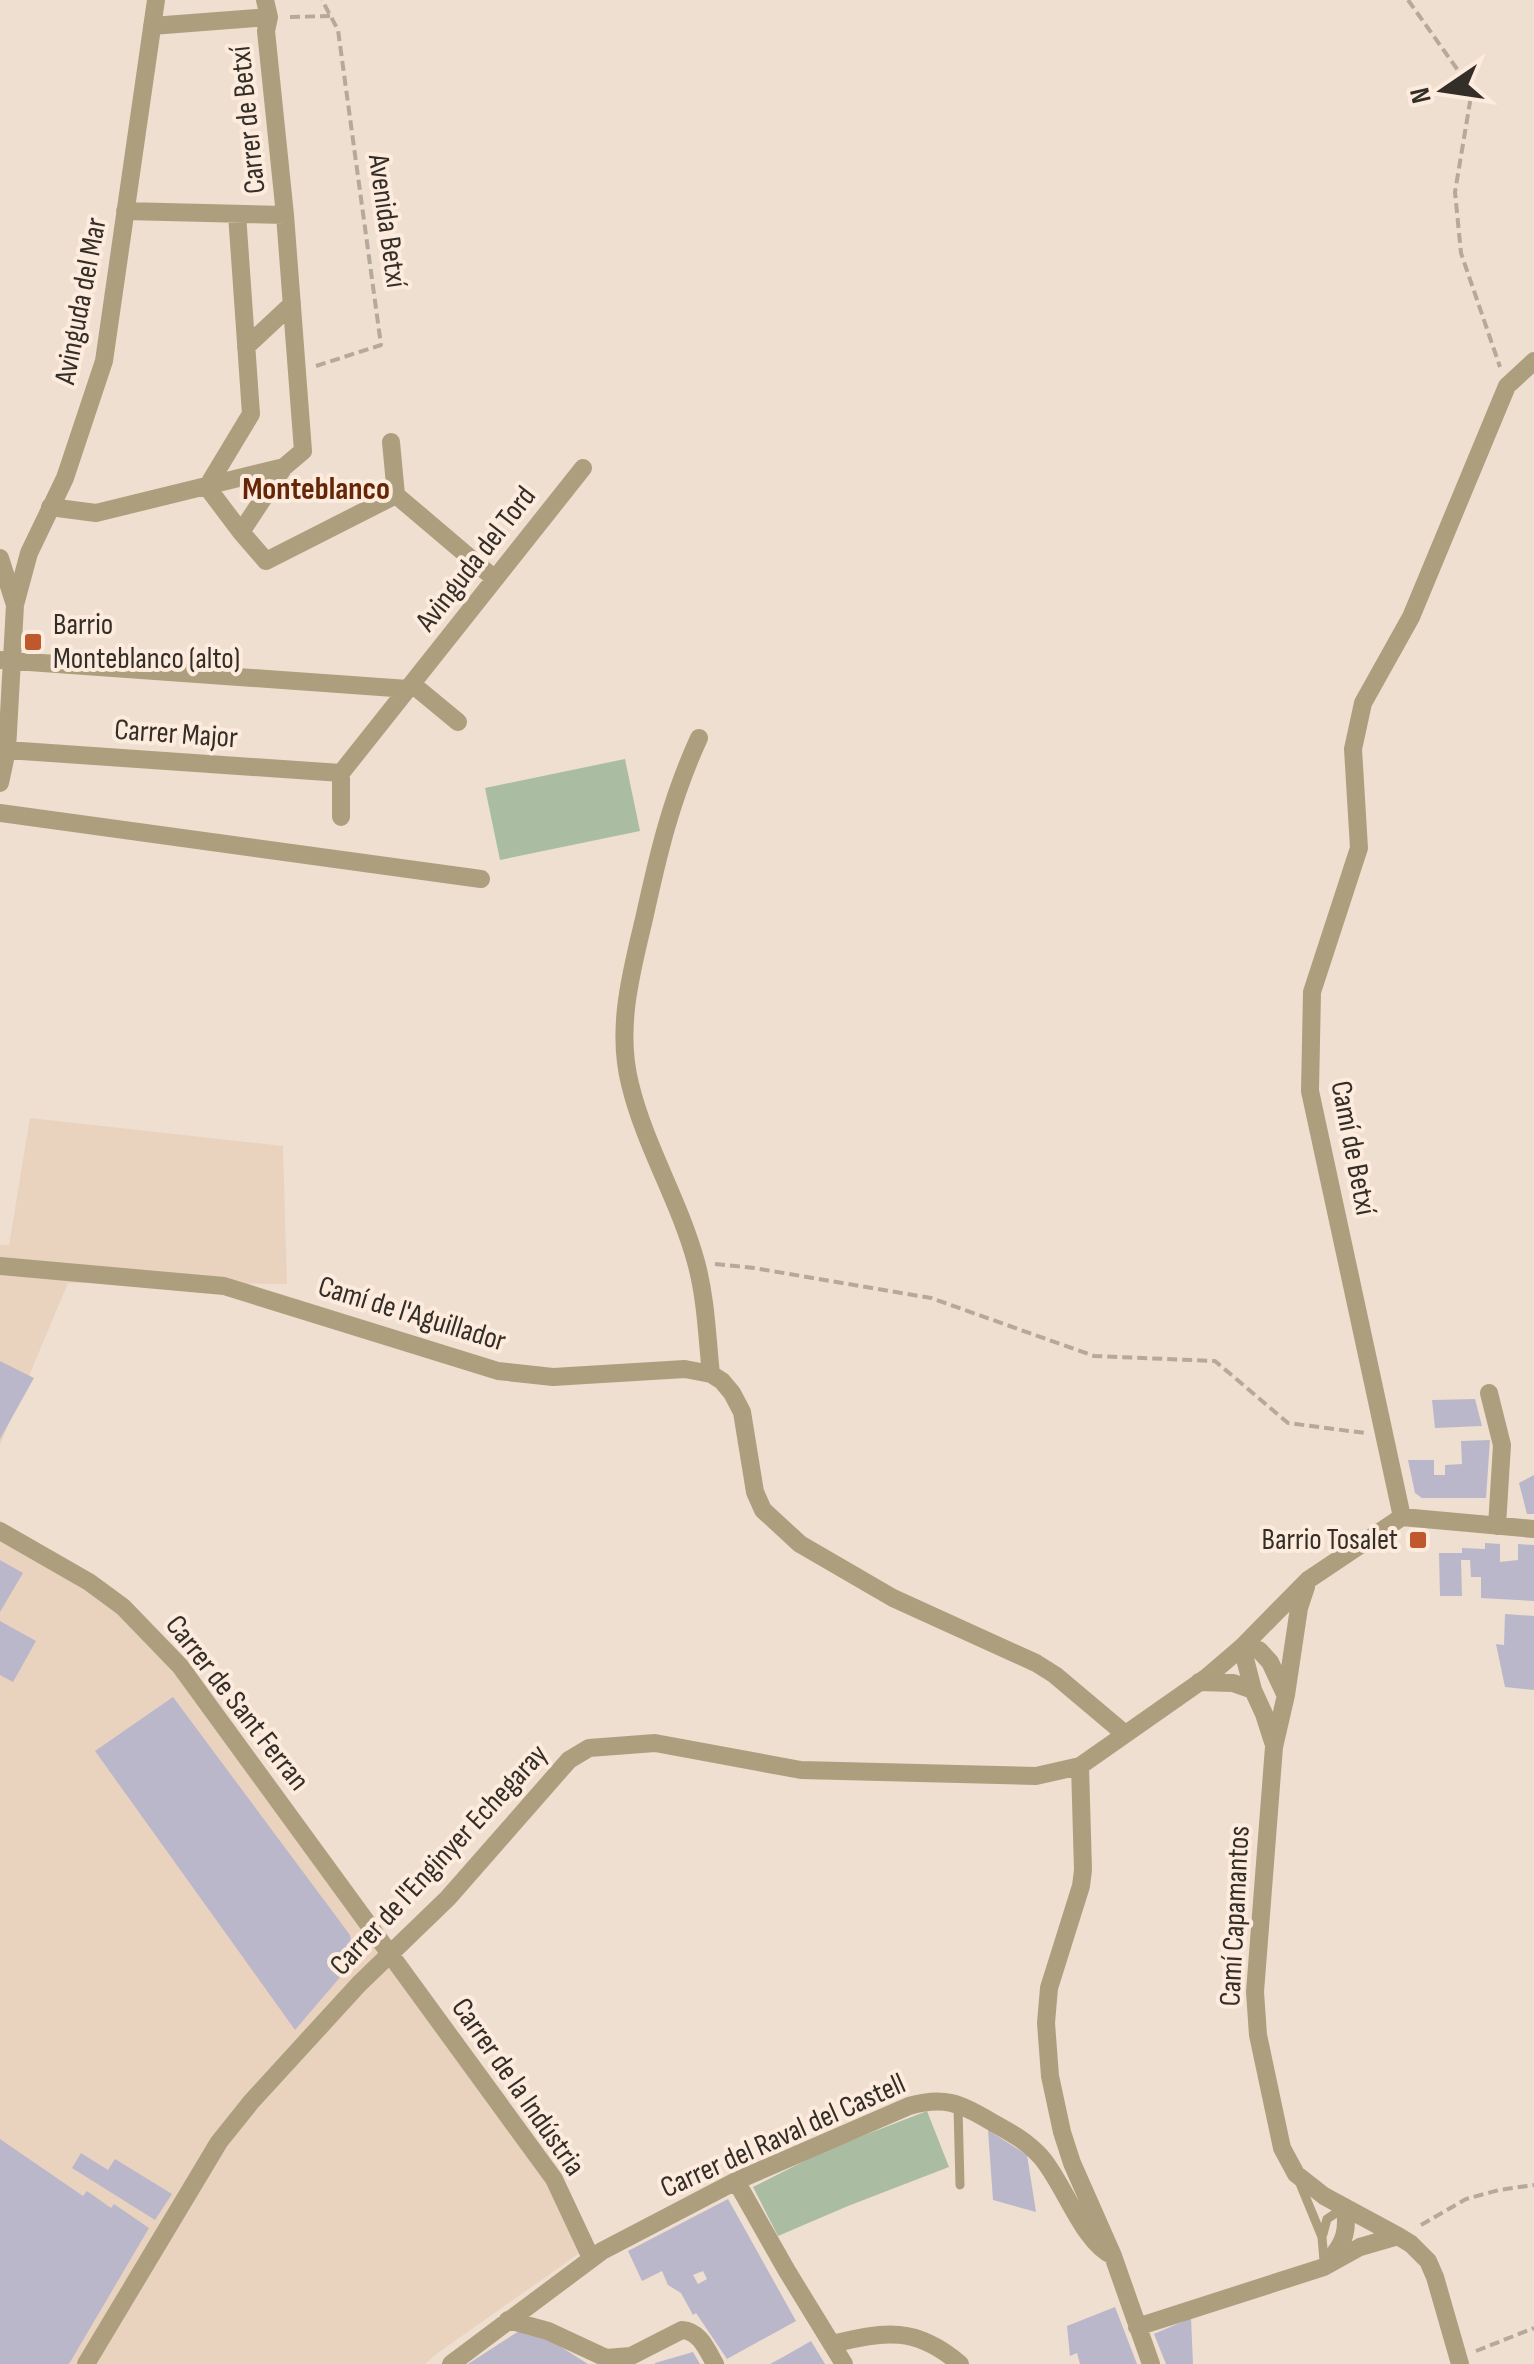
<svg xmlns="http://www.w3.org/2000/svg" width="1534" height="2364" viewBox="0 0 1534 2364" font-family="'Sofia Sans Condensed',sans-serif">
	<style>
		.built { fill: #e9d3bf }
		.green { fill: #aabda3 }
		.building { fill: #bbb7ca; fill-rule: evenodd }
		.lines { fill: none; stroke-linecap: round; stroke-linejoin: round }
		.path { stroke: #b5a89c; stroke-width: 4; stroke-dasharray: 10 5; stroke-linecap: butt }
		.service { stroke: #ad9f7e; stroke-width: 9 }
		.minor { stroke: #ad9f7e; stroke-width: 18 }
		.poi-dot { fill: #bf582d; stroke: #fdecdd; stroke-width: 4 }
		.labels { text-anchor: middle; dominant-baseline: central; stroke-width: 8; stroke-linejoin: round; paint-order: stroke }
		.street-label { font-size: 30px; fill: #342e28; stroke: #fdecdd }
		.poi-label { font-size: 30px; fill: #342e28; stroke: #fdecdd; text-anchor: start }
		.neighbourhood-label { font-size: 32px; font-weight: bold; fill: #652507; stroke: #fdecdd }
	</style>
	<rect width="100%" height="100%" fill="#efdfd0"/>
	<!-- built -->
	<path class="built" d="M30 1118 283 1146 287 1284 68 1283 0 1445V1245H9Z
		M0 1520 135 1617 527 2138 581 2252 435 2355 425 2364H0Z"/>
	<!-- green -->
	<path class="green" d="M625 759 640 831 500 860 485 788Z
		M927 2111 949 2167 848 2206 778 2236 753 2187 826 2150Z"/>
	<!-- building -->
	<path class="building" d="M0 1361 34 1378 0 1439Z
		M1475 1399 1482 1426 1435 1428 1432 1400Z
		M1490 1440 1486 1498H1422L1415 1493 1408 1460H1434V1475H1445V1465L1462 1464 1461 1441Z
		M1534 1475V1514H1527L1519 1483Z
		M1485 1543 1500 1544V1562L1518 1560V1544L1534 1545V1601L1481 1598V1577H1471L1470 1560H1461L1462 1596H1440L1439 1553H1462V1548L1485 1549Z
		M0 1560 23 1573 0 1612Z
		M1505 1614 1534 1616V1690L1505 1687 1496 1644 1504 1645Z
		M0 1621 36 1641 13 1682 0 1675Z
		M173 1697 350 1935 354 1961 295 2030 95 1751Z
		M988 2130 1027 2155 1036 2212 993 2200Z
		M0 2139 83 2196 87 2191 111 2208 114 2204 149 2228 69 2364H0Z
		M81 2153 108 2170 115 2159 172 2194 155 2220 72 2168Z
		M728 2199 796 2321 727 2359 696 2313 693 2315 681 2293 668 2285 662 2271 642 2281 628 2251ZM703 2271 707 2279 698 2284 693 2275Z
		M1115 2307 1137 2364H1080L1077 2353 1070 2356 1067 2326Z
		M1191 2318 1193 2364H1166L1154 2334Z
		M519 2331 550 2340 588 2364H468Z
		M811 2341 825 2364H770L783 2357Z
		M693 2352 700 2364H655V2363Z"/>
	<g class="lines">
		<!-- path -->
		<path class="path" d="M1408 0 1472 90 1455 192 1461 253 1500 367
			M290 17 330 16
			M316 366 381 345 338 30 322 0
			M715 1264 754 1268 931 1298 1094 1356 1215 1361 1288 1423 1365 1433
			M1421 2225 1466 2199 1499 2190 1534 2185
			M1476 2351 1534 2328"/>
		<!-- service -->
		<path class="service" d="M958 2107 960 2185
			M1299 2181 1322 2237 1324 2261
			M1323 2234 1327 2219 1342 2209"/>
		<!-- minor -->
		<path class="minor" d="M265 0 269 17 266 31 285 215 303 451 284 467
			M152 26 269 17
			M125 211 285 215
			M246 347 292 304
			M391 442 396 495
			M207 487 251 414 237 214
			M50 507 96 513 284 467 241 532 207 487
			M241 532 266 561 396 495 495 579
			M0 558 15 605
			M0 660 408 689
			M412 684 458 722
			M699 738C671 799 658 855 644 919 631 973 616 1029 630 1084 645 1146 679 1200 696 1262 706 1298 707 1337 711 1374
			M7 750 341 773
			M0 783 7 750 15 605 29 553 65 478 104 361 156 0
			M0 813 481 879
			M341 817V773L583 468
			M0 1266 224 1286 498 1371 553 1377 685 1369 711 1374 722 1381 732 1393 742 1412 755 1492 763 1510 800 1544 893 1598 1036 1663 1055 1675 1125 1734
			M1489 1393 1502 1445 1497 1526
			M1402 1517 1310 1091 1312 992 1359 848 1353 749 1363 703 1411 617 1507 386 1534 361
			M1402 1517 1534 1529
			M0 1531 89 1582 123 1607 180 1666 554 2179 591 2258
			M1306 1587 1299 1608 1286 1695 1274 1747 1255 1992 1258 2035 1282 2148 1296 2174 1324 2196 1398 2236 1411 2244 1428 2261 1435 2277 1460 2364
			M1242 1647 1259 1650 1270 1662 1285 1694
			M1242 1647 1253 1690
			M1199 1682 1233 1683 1253 1690 1264 1714 1273 1742
			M1080 1766 1083 1870 1081 1886 1049 1988 1046 2023 1050 2076 1062 2132 1072 2163 1113 2256 1151 2364
			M736 2181 787 2271 844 2364
			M1330 2259C1345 2242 1348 2230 1345 2208
			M508 2320 548 2331 606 2358 631 2356 682 2330C700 2331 707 2350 715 2364
			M1137 2327 1324 2267 1360 2247 1398 2236
			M832 2344C885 2331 916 2326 960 2364
			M86 2364 219 2142 251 2102 359 1984 448 1898 569 1760 589 1748 655 1743 801 1770 1036 1776 1080 1766 1207 1677 1242 1647 1308 1580 1402 1517
			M451 2364 602 2251 736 2181 909 2106C944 2096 960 2103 990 2121 1008 2131 1027 2141 1041 2157 1064 2183 1083 2243 1113 2256"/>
	</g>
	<!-- markers -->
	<g class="poi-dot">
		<rect x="23" y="632" width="20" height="20" rx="5"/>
		<rect x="1408" y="1530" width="20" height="20" rx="5"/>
	</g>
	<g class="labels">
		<!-- street labels -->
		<g class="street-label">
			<text transform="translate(248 120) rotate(-96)">Carrer de Betxí</text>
			<text transform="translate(387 221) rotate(82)">Avenida Betxí</text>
			<text transform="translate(81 301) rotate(-79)">Avinguda del Mar</text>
			<text transform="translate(476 559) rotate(-52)">Avinguda del Tord</text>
			<text transform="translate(176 734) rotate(4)">Carrer Major</text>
			<text transform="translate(1353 1148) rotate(79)">Camí de Betxí</text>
			<text transform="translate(412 1314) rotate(17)">Camí de l'Aguillador</text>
			<text transform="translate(237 1703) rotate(52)">Carrer de Sant Ferran</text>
			<text transform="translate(439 1860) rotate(-47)">Carrer de l'Enginyer Echegaray</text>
			<text transform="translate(1235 1916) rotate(-87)">Camí Capamantos</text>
			<text transform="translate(518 2087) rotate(55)">Carrer de la Indústria</text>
			<text transform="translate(783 2136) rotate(-24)">Carrer del Raval del Castell</text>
		</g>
		<!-- poi labels -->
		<g class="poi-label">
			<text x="53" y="625">Barrio<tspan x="53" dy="34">Monteblanco (alto)</tspan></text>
			<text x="1398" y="1540" text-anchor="end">Barrio Tosalet</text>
		</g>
		<!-- neighbourhood labels -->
		<g class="neighbourhood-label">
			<text x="316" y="489">Monteblanco</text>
		</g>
	</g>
	<!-- north arrow -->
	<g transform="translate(1444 90) rotate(257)" stroke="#fdecdd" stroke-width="8" paint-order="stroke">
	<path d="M0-8L18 38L0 25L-18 38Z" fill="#342e28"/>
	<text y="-15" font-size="28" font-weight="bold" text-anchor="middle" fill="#342e28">N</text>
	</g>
</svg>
